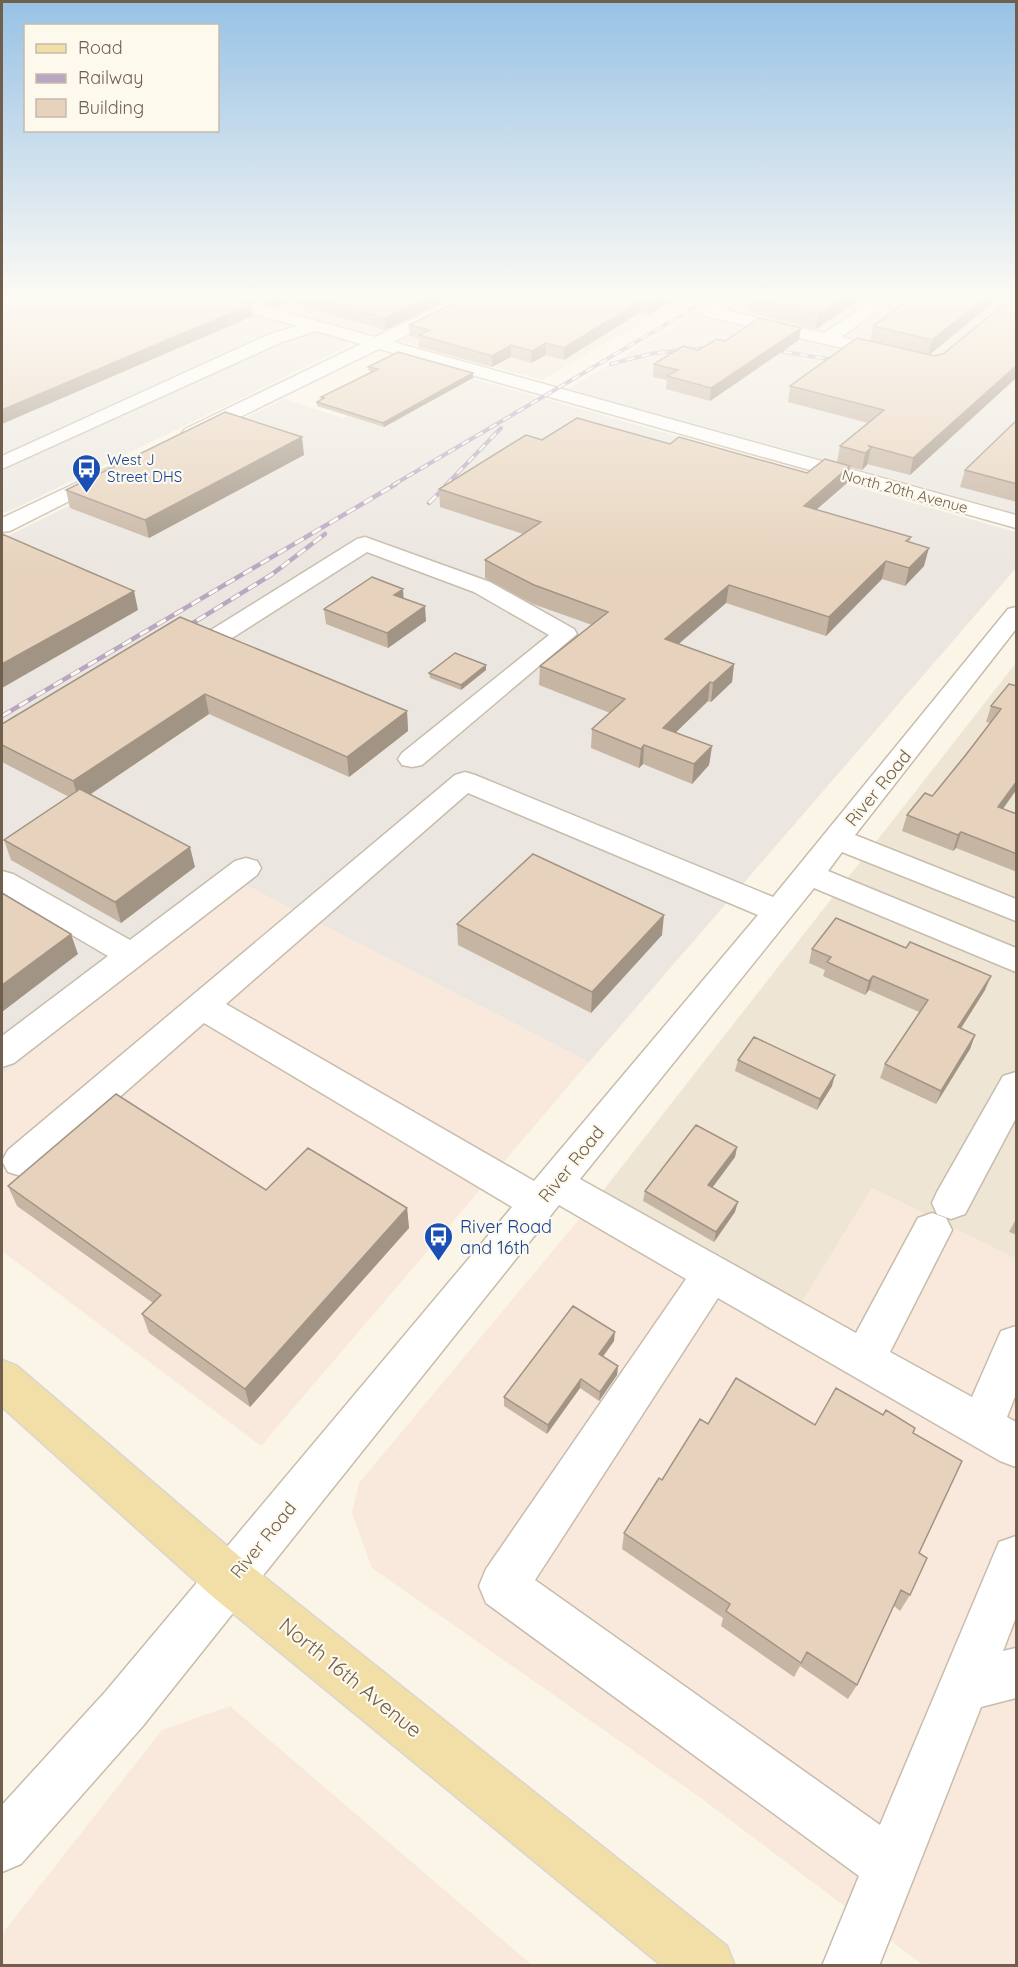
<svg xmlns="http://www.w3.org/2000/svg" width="1018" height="1967" viewBox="0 0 1018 1967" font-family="Quicksand,sans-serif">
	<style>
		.residential { fill: #eee5d4 }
		.commercial { fill: #f9e9dc }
		.industrial { fill: #ebe7e0 }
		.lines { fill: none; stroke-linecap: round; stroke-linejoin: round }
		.minor-casing { stroke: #c8bcac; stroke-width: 3 }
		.major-casing { stroke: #dad5d1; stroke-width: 3 }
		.minor { fill: #fff; fill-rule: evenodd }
		.major { fill: #f1dfa7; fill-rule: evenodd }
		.rail-far1-casing { stroke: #b9a7c2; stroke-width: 4 }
		.rail-casing { stroke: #b9a7c2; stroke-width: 4.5 }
		.rail-far1 { stroke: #fdf9ed; stroke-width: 2; stroke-dasharray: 8; stroke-linecap: butt }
		.rail { stroke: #fdf9ed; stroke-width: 3; stroke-dasharray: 10; stroke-linecap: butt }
		.wall { fill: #c7b5a3 }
		.shaded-wall { fill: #a29484 }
		.building { fill: #e7d3bd; stroke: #a29484; stroke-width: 1.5 }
		.labels { text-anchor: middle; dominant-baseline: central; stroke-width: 4.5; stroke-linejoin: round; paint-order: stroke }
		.far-transit-label { font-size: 15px; fill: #164399; stroke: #fdf9ed; text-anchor: start }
		.far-street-label { font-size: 15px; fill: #715f4e; stroke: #fdf9ed }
		.street-label { font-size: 18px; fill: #715f4e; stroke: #fdf9ed }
		.transit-label { font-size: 18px; fill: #164399; stroke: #fdf9ed; text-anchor: start }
		.near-street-label { font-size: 21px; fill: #715f4e; stroke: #fdf9ed }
	</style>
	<rect width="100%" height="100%" fill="#faf5e7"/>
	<!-- residential -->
	<path class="residential" d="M233 295H688L542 380Z
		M1016 663V1259L872 1188 801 1304 602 1192Z"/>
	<!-- commercial -->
	<path class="commercial" d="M244 884 589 1062 261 1446 2 1251V1075Z
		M872 1188 1016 1259V1965H923L698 1796 372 1568 352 1513 359 1483 602 1192 801 1304Z
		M230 1706 532 1965H2V1934L162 1730Z"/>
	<!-- industrial -->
	<path class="industrial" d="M2 295H188L345 340 350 345 16 508 2 513Z
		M725 295H1001L1016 298V513L569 389Z
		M473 379 1016 532V568L589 1062 244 884 2 1075V539L284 399 343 418 374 402 411 413Z"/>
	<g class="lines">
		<defs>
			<path id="minor" d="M197 295H223L375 337 463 295H484L482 298 393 342 1016 515V528L379 349 199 437H185L182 433 185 429 361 344 316 331 282 342 2 469V456L270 334 298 326 199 298Z
				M728 295H747L725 310 824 333 881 295H900L841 337 896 350 899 354 896 358 890 359 705 316 703 312 705 308Z
				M108 468 115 470 118 474 115 478 10 531 2 532V518Z
				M365 537 490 582 574 629 577 634 422 765 412 767 402 765 398 759 402 753 549 635 474 592 367 552 229 640 220 642 211 640 208 635 211 630 357 539Z
				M1016 607V629L855 835 1016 899V921L842 852 828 871 1016 948V972L814 888 580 1179 856 1333 918 1218 932 1213 946 1218 952 1230 890 1352 972 1397 1001 1331 1016 1326V1394L1007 1417 1016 1422V1467L1000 1461 718 1298 535 1580 880 1825 999 1542 1016 1536V1617L1003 1651 1016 1648V1698L981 1707 879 1966H822L859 1876 486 1603 479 1586 486 1569 686 1279 559 1205 142 1727 21 1864 2 1872V1805L106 1691 512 1207 204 1023 34 1172 21 1176 8 1172 2 1161 8 1150 455 775 465 772 475 775 773 897 1008 609ZM468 793 758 915 534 1181 226 1004Z
				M246 858 257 861 261 868 257 875 14 1063 2 1067V1036L108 956 2 894V871L13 874 130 940 235 861Z
				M1016 1072V1118L965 1214 951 1219 937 1214 932 1203 937 1192 1003 1076Z"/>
			<path id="major" d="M2 1360 17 1366 247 1563 727 1946 735 1966H662L213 1597 2 1407Z"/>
		</defs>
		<!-- minor casing -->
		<use href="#minor" class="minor-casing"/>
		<!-- major casing -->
		<use href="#major" class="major-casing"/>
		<!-- minor -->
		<use href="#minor" class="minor"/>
		<!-- major -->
		<use href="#major" class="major"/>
		<defs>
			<path id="rail-far1" d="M768 349 845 362
				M611 364 654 353 717 347
				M393 485 716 295
				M446 485 501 428"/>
			<path id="rail" d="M429 503 448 484
				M180 631 271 575 325 534
				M2 716 396 484"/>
		</defs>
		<!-- rail-far1 casing -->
		<use href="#rail-far1" class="rail-far1-casing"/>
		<!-- rail casing -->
		<use href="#rail" class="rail-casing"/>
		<!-- rail-far1 -->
		<use href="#rail-far1" class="rail-far1"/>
		<!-- rail -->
		<use href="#rail" class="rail"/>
	</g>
	<!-- wall -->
	<path class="wall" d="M232 295H458L385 330 286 302 274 307Z
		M683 295 648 315 639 313 564 360 546 355 531 363 511 357 492 367 419 347V338L410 336 409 325Z
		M752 295H866L816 329 748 312 750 297Z
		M903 295H1002L930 354 935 356 943 354 1017 295V377L910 475 867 464 862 470 850 467 847 483 816 510 911 537 909 542 924 566 905 586 882 579 826 636 726 603 679 644 734 664 732 682 711 702 708 701 675 733 712 746 709 765 692 784 643 764 639 768 591 748 592 729 610 713 539 685 540 666 592 625 533 604 485 578V560L523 534 440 507 439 489 542 440 670 444 807 473 837 462 840 446 868 423 788 402 790 386 870 341 873 326 907 301Z
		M799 340 710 401 666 389 667 380 653 377 654 364 698 350Z
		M368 367 473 378 384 427 317 406V402L321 399V397L372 372 369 371Z
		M1017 420V502L960 487 965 470Z
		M304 455 149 538 70 508 66 490Z
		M404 598 426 621 388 648 326 624 324 609Z
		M180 617 407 711 408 731 349 777 209 714 90 794 195 867 121 923 11 860 4 840 69 797 2 762V724Z
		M486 670 461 690 430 678 429 673Z
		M1009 684 1002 809 1017 814V872L956 848 953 851 902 831 907 815 934 794 990 723 986 722 991 706Z
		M457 924 662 935 591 1013 458 945Z
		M812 949 985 990 961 1028 975 1035 970 1049 936 1104 880 1078 885 1064 919 1012 869 990 865 995 823 976 825 970 809 963Z
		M738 1060 832 1086 817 1110 735 1071Z
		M737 1147 735 1157 712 1188 735 1212 714 1242 643 1201 645 1191Z
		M8 1186 266 1190 407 1208 409 1228 250 1407 149 1333 142 1314 153 1303 17 1206Z
		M1017 1217V1235L1009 1232Z
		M614 1341 603 1357 618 1366 617 1375 599 1401 580 1388 547 1434 504 1406V1397Z
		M708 1424 815 1425 919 1553 910 1595 900 1611 894 1606 857 1685 848 1699 800 1666 794 1677 721 1626 723 1618 622 1549 624 1533 662 1480Z"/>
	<!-- shaded-wall -->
	<path class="shaded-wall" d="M274 295H285L286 302 274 307 273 296Z
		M434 295H458L385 330V318Z
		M664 295H683L648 315 649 304Z
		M846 295H866L816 329 818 314Z
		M988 295H1002L928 356 932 340Z
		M640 301 639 313 564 360V348Z
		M252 304 253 316 2 424V410Z
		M801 328 799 340 710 401 711 388Z
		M546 343V355L531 363 532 351Z
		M511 345V357L492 367V356Z
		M1017 365V377L910 475 913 458Z
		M473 373V378L384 427 383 423Z
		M302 437 304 455 149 538 145 520Z
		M871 448 867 465 862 470 865 453Z
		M850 466 847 483 801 523 804 506Z
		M929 548 924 566 905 586 909 568Z
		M886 561 882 579 826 636 829 617Z
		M729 585 726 603 663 657 665 639Z
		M403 589 404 603 394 595Z
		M134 591 138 610 2 688V664Z
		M425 606 426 621 388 648 387 633Z
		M734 664 732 682 711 702 713 683Z
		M486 665V670L461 690V685Z
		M710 682 708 701 661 747 663 728Z
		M205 694 209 714 79 802 73 781Z
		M407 711 408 731 349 777 347 757Z
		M644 745 643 764 639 768 641 749Z
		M712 746 709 765 692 784 694 764Z
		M1017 781V789L993 823 998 807Z
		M961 832 956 848 953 851 958 835Z
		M190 847 195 867 121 923 115 902Z
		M664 915 662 935 591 1013 592 992Z
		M71 934 78 954 2 1012V985Z
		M873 976 869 990 865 995 869 981Z
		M991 976 985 990 953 1041 958 1027Z
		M975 1035 970 1049 936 1104 941 1091Z
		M835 1075 832 1086 817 1110 820 1099Z
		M737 1147 735 1157 706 1196 708 1185Z
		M738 1202 735 1212 714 1242 716 1232Z
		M407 1208 409 1228 250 1407 245 1389Z
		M615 1332 614 1341 598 1363 599 1354Z
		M618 1366 617 1375 599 1401 600 1392Z
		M581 1379 580 1388 547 1434 548 1425Z"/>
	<!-- building -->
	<path class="building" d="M2 295H218L252 304 2 410Z
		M301 295H434L385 318Z
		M470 295H664L649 304 640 301 564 348 546 343 532 351 511 345 492 356 419 335 430 330 409 325Z
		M752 295H846L818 314 750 297Z
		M916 295H988L932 340 873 326Z
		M1015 295H1017V365L913 458 869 446 871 448 865 453 840 446 884 410 790 386 857 338 935 356 943 354Z
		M759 318 801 328 711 388 667 376 678 370 654 364 683 346 698 350 717 339 725 341Z
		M398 352 473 373 383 423 317 402 324 398 321 397 378 369 368 367Z
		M225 412 302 437 145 520 66 490Z
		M577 418 670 444 679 437 807 473 825 459 850 466 804 506 911 537 906 541 929 548 909 568 886 561 829 617 729 585 665 639 734 664 713 683 710 682 663 728 712 746 694 764 644 745 641 749 592 729 625 699 540 666 608 612 534 585 485 560 541 522 439 489 526 435 542 440Z
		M1017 420V484L965 470Z
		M2 534 134 591 2 664Z
		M372 577 403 589 394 595 425 606 387 633 324 609Z
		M180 617 407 711 347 757 205 694 73 781 2 745V724Z
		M455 653 486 665 461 685 429 673Z
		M1009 684 1017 686V781L998 807 1017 814V854L961 832 958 835 907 815 925 793 932 796 934 794 965 756 1001 709 991 706Z
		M80 789 190 847 115 902 4 840Z
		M533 854 664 915 592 992 457 924Z
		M2 893 71 934 2 985Z
		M836 918 906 948 910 942 991 976 958 1027 975 1035 941 1091 885 1064 928 1000 873 976 869 981 827 962 831 957 812 949Z
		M754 1037 835 1075 820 1099 738 1060Z
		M116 1094 266 1190 308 1148 407 1208 245 1389 142 1314 161 1295 8 1186Z
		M696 1125 737 1147 708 1185 738 1202 716 1232 645 1191Z
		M573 1306 615 1332 599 1354 618 1366 600 1392 581 1379 548 1425 504 1397Z
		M736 1378 815 1425 836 1388 883 1415 886 1410 915 1428 913 1433 962 1461 919 1553 927 1558 910 1595 901 1590 857 1685 807 1652 801 1663 726 1611 730 1604 624 1533 659 1478 662 1480 700 1419 708 1424Z"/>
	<!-- sky -->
	<linearGradient id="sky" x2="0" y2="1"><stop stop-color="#97c2e5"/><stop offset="0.52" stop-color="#fdfaf4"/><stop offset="1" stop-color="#fdfaf4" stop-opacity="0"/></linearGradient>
	<rect width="1018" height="570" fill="url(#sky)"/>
	<!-- icons -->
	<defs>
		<symbol id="bus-pin" viewBox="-11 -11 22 30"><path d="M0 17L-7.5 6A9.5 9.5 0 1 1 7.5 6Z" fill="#1a4fb4" stroke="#fdf9ed"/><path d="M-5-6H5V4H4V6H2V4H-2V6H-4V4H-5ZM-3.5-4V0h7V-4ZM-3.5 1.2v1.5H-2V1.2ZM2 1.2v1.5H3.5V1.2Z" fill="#fff"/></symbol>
	</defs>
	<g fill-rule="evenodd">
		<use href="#bus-pin" x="70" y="452" width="33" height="45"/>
		<use href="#bus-pin" x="422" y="1220" width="33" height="45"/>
	</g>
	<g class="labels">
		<!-- far-transit labels -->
		<g class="far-transit-label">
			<text x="107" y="459">West J<tspan x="107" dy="17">Street DHS</tspan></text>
		</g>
		<!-- far-street labels -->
		<g class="far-street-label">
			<text transform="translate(905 491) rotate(15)">North 20th Avenue</text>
		</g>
		<!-- street labels -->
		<g class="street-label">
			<text transform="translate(878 788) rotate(-51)">River Road</text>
			<text transform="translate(571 1164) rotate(-51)">River Road</text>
			<text transform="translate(263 1540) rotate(-51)">River Road</text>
		</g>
		<!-- transit labels -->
		<g class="transit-label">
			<text x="460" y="1226">River Road<tspan x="460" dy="21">and 16th</tspan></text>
		</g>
		<!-- near-street labels -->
		<g class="near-street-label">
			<text transform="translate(351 1677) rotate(39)">North 16th Avenue</text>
		</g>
	</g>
	<!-- border -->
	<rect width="1018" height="1967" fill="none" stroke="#715f4e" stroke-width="6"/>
	<!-- legend -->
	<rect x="24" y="24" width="195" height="108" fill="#fdf9ed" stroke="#c5bbad" stroke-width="1.5"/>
	<rect x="36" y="44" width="30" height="9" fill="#f1dfa7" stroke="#c5bbad" stroke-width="1.5"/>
	<text x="78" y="54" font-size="18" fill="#715f4e">Road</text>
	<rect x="36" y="74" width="30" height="9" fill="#b9a7c2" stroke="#c5bbad" stroke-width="1.5"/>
	<text x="78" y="84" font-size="18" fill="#715f4e">Railway</text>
	<rect x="36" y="99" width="30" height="18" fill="#e7d3bd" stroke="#c5bbad" stroke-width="1.5"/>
	<text x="78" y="114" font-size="18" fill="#715f4e">Building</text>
</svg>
